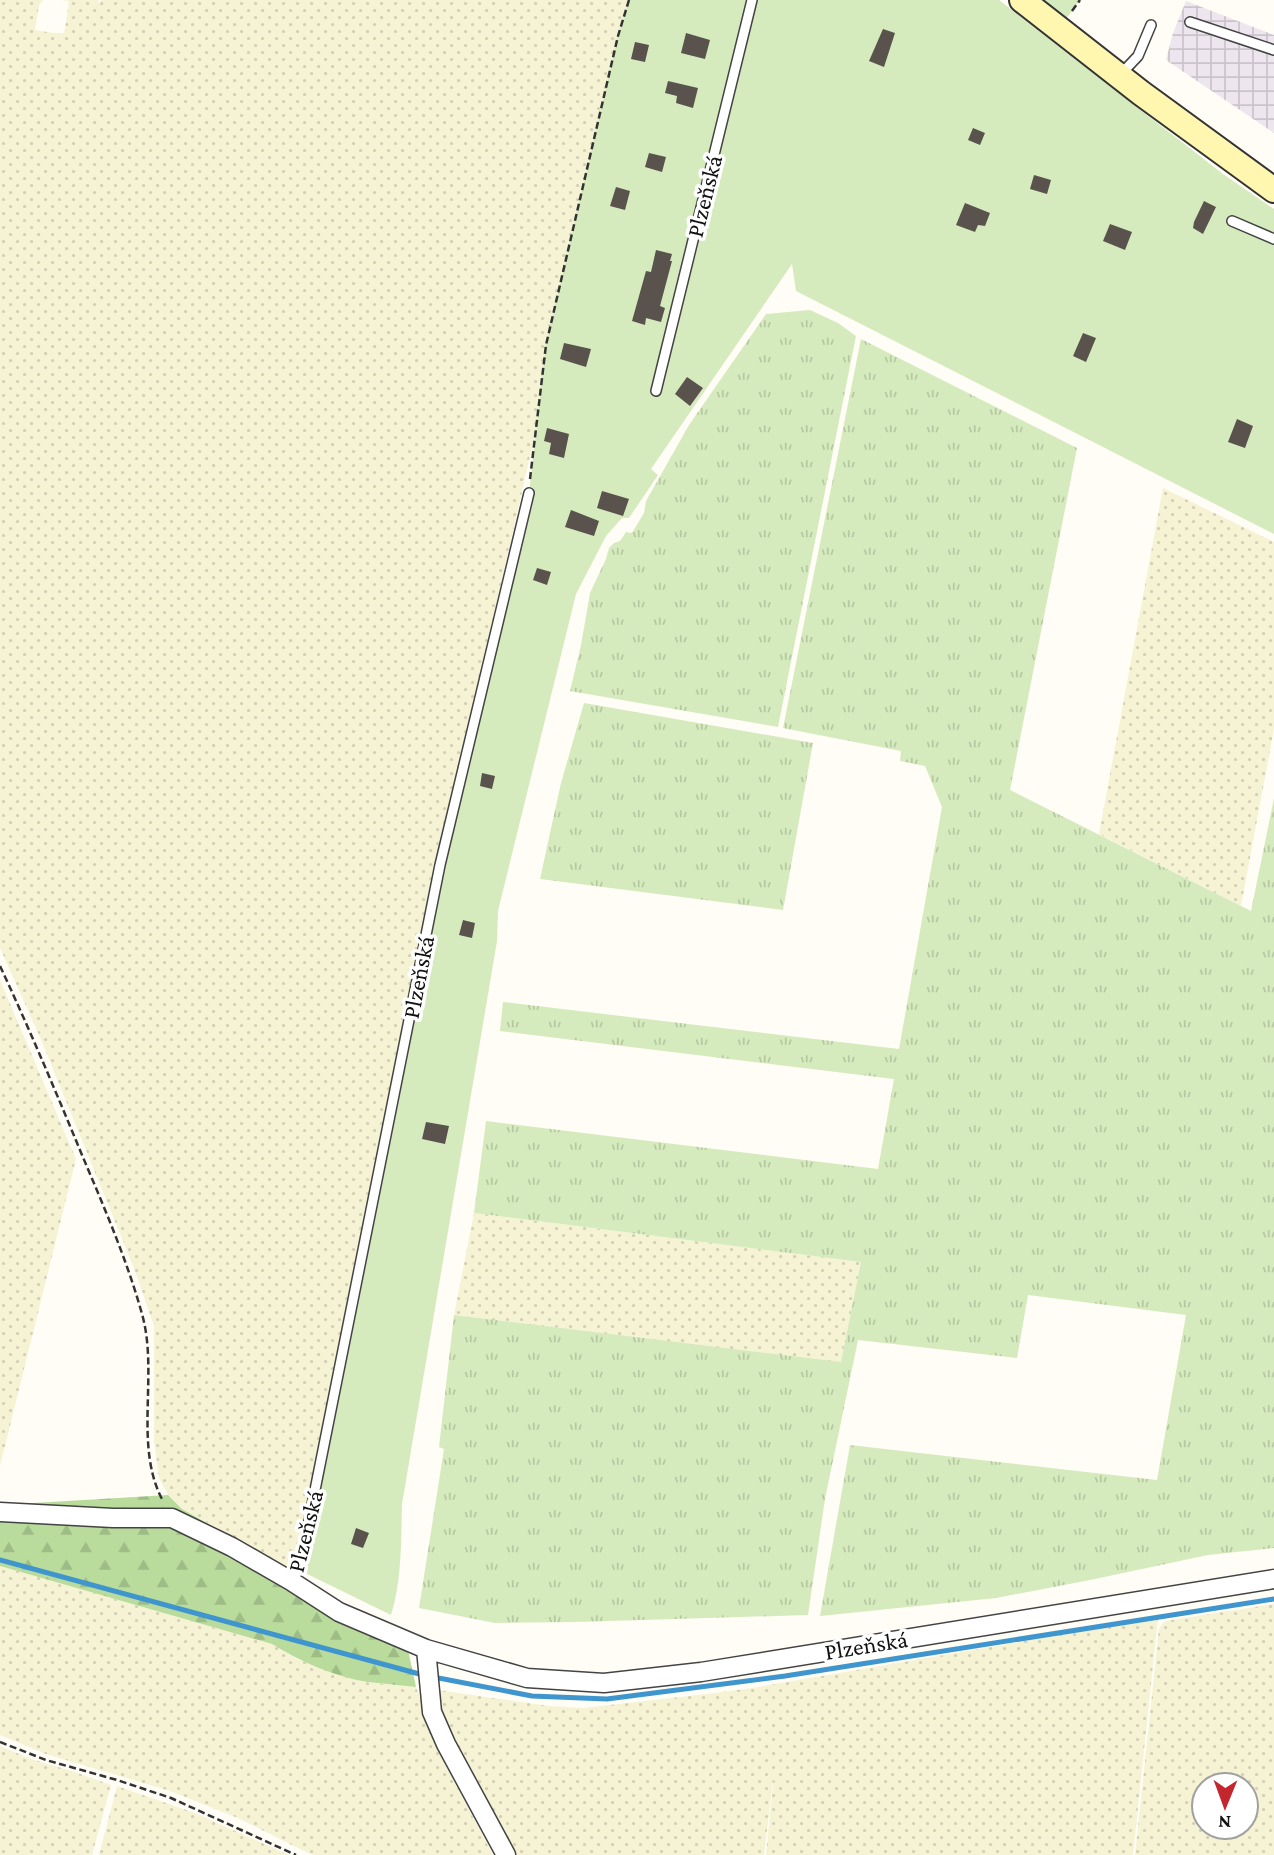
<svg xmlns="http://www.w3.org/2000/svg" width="1274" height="1855" viewBox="0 0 1274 1855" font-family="'Crimson Pro',serif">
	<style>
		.industrial { fill: url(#industrial-grid) }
		.farmland { fill: url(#farmland-dots); fill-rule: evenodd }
		.grass { fill: url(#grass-tufts) }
		.forest { fill: url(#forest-firs) }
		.garden { fill: #d5ebbd }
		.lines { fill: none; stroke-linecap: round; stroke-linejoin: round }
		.stream { stroke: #3f96cf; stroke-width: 5 }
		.building { fill: #5a524d }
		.lane-casing { stroke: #444; stroke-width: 12 }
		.street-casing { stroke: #444; stroke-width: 21 }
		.secondary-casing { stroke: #333; stroke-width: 28 }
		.path { stroke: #333; stroke-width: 2.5; stroke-dasharray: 7 3.5; stroke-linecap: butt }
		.lane { stroke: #fff; stroke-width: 9 }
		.street { stroke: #fff; stroke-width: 18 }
		.secondary { stroke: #fff6b0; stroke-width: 24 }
		.labels { text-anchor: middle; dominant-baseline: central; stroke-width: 7; stroke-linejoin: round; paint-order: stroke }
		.street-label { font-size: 24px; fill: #111; stroke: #fff }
	</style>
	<defs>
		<pattern id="industrial-grid" width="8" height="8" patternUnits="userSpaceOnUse" patternTransform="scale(1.75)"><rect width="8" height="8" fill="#eee6ef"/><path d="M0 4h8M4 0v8" fill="none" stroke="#cbc4cc"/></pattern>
		<pattern id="farmland-dots" width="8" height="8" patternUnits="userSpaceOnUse" patternTransform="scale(1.75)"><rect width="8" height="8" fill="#f6f3d4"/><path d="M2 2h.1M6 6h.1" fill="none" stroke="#d2cfb5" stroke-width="1.8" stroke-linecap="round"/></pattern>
		<pattern id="grass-tufts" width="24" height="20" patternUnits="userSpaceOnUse" patternTransform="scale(1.75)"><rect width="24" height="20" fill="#d5ebbd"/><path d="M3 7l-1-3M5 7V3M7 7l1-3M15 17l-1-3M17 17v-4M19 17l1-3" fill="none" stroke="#b6c8a1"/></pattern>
		<pattern id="forest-firs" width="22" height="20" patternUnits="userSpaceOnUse" patternTransform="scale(1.75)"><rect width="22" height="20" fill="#b9dc9c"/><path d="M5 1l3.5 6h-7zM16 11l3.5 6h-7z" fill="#9ebc85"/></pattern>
	</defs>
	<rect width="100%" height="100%" fill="#fffdf5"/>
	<!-- industrial -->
	<path class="industrial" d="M1186 1 1274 35V133L1166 60 1173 33Z"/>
	<!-- farmland -->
	<path class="farmland" d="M0 0H43L39 5 35 30 53 33H63L65 29 69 1 61 0H98L100 4 101 0H634L475 698 341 1343 298 1559 293 1567 286 1569 277 1565 240 1540 182 1509 168 1495 159 1478 154 1441V1326L135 1271 42 1042 0 948Z
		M1163 488 1274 542V729L1241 906 1099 834Z
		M0 980 76 1159 0 1466Z
		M474 1213 861 1262 841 1363 454 1315Z
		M0 1566 272 1644 297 1659 365 1682 416 1687 434 1737 451 1775 493 1855H312L238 1818 170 1791 46 1754 0 1735Z
		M1274 1604V1855H1135L1159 1628 1165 1621ZM1204 1785H1246V1827H1204Z
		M1158 1618 1133 1855H766L775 1764 764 1855H512L441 1716 438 1690 549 1706 583 1708 707 1694 752 1688Z
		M0 1746 31 1759 75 1772 111 1785 92 1855H0Z
		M117 1786 195 1813 289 1855H99Z"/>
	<!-- grass -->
	<path class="grass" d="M810 310 838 323 856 336 778 727 570 691 581 645 590 593 606 559 609 548 614 543 620 541 626 532 632 533 644 513 646 501 689 425 766 314Z
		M861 339 1077 448 1010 790 1251 911 1274 798V1548L1208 1555 1090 1580 996 1598 820 1616 850 1445 1157 1480 1186 1315 1028 1295 1017 1358 858 1340 825 1499 808 1615 575 1622 495 1623 419 1608 444 1449 439 1447 454 1315 841 1362 861 1262 474 1213 486 1121 878 1169 894 1079 500 1031 503 1002 899 1049 942 807 925 766 900 761 901 751 783 728Z
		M584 703 813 743 783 910 540 879 561 783Z"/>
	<!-- forest -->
	<path class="forest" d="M168 1495 182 1509 259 1552 296 1594 378 1639 408 1650 416 1687C400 1685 384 1684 367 1682 333 1676 301 1662 272 1644L0 1566V1505Z"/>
	<!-- garden -->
	<path class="garden" d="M629 0H999L1223 174 1274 209V534L796 291 792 264 651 469 658 475 629 518H622L606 536 576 594 498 911 497 941 402 1504C401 1540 402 1580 391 1615L299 1570 440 865 529 493 546 345 618 36Z
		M1042 0H1080L1066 19Z"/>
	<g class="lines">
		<!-- stream -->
		<path class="stream" d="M0 1560 423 1675 532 1696 607 1699 785 1676 1274 1599"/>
	</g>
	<!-- building -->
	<path class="building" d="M883 29 895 33 884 67 869 61Z
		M686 33 710 40 705 59 681 53Z
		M635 42 649 45 645 62 631 59Z
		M668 81 698 88 693 108 676 103 677 96 665 93Z
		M973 128 985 133 980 145 968 140Z
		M649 153 666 157 662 172 645 167Z
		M1034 175 1051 180 1047 194 1030 189Z
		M616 187 630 191 625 210 610 206Z
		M1204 201 1216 207 1203 234 1193 228 1194 222Z
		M965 203 990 213 985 226 978 225 975 232 956 225Z
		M1110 224 1132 232 1125 250 1103 241Z
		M656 250 672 254 670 261H672L660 306 665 308 661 322 646 318 645 325 632 321 646 271 651 272Z
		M1083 333 1096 338 1086 362 1073 356Z
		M564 343 591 349 586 367 560 359Z
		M687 377 703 388 690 406 675 394Z
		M1237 419 1253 426 1245 448 1228 442Z
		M547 428 569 434 564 458 549 454 551 443 544 441Z
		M602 491 629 499 623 516 597 508Z
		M571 510 599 521 594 536 565 527Z
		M537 568 551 572 547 585 533 580Z
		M482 773 495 776 492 789 480 786Z
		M463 920 475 923 472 938 459 935Z
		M426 1122 449 1126 445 1144 422 1139Z
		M356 1528 369 1533 363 1548 351 1544Z"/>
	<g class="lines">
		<defs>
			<path id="lane" d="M1190 22 1274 50
				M1120 75 1138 56 1151 25
				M1232 221 1274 239
				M656 391 752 0
				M291 1581 299 1570 440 865 529 493"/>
			<path id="street" d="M0 1512 113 1518H172L232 1547 291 1581 339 1612 426 1649 527 1678 604 1683 701 1672 1274 1579
				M426 1649 432 1712 446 1744 506 1855"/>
			<path id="secondary" d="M1022 0 1141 93 1274 190"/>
		</defs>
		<!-- lane casing -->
		<use href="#lane" class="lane-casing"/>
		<!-- street casing -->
		<use href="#street" class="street-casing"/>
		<!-- secondary casing -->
		<use href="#secondary" class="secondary-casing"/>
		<!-- path -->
		<path class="path" d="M1072 11 1080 0
			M530 479 546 345 618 36 629 0
			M0 966C29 1028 56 1092 82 1155 104 1207 127 1260 142 1314 159 1374 133 1446 163 1501
			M0 1742 46 1760 117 1780 171 1798 296 1855"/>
		<!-- lane -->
		<use href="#lane" class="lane"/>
		<!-- street -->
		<use href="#street" class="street"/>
		<!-- secondary -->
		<use href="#secondary" class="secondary"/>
	</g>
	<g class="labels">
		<!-- street labels -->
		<g class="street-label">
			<text transform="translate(704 196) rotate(-76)">Plzeňská</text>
			<text transform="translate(418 977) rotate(-79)">Plzeňská</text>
			<text transform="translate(305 1531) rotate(-76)">Plzeňská</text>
			<text transform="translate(866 1645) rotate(-9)">Plzeňská</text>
		</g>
	</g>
	<!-- north arrow -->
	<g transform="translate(1225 1806) rotate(181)"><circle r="33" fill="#ffffff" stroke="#a0a0a0" stroke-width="2"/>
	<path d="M0-5L12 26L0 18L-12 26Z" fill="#c4262e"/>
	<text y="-10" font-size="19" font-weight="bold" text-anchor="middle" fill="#111111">N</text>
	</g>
</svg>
